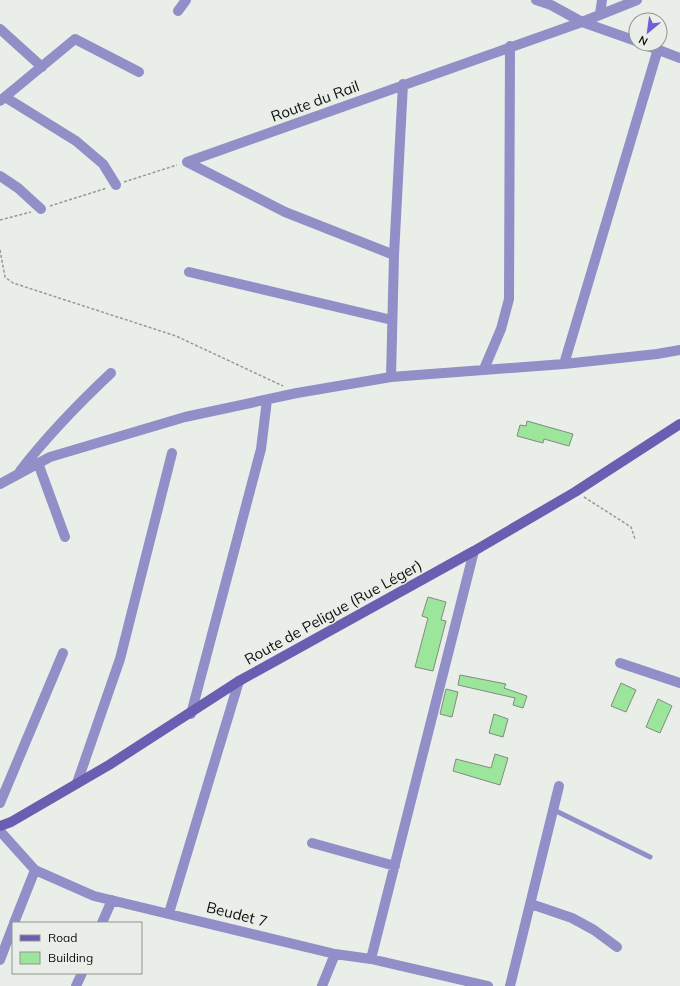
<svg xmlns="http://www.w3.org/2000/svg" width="680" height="986" viewBox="0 0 680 986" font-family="Mulish,sans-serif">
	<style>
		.building { fill: #9ce69b; stroke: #848983 }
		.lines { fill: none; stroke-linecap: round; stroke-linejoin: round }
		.path { stroke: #969a96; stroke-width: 1.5; stroke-dasharray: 3 2; stroke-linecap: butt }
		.lane { stroke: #928ec7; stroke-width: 5 }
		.street { stroke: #928ec7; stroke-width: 10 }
		.secondary { stroke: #695eb1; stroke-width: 10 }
		.labels { text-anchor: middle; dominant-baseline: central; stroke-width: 3; stroke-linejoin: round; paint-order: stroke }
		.street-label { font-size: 15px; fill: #0e100e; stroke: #e9eee8 }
	</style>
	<rect width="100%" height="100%" fill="#e9eee8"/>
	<!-- building -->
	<path class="building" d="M527 421 573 434 569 446 544 439 543 443 517 436 520 425 526 426Z
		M428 597 446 602 441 620 446 621 433 671 415 667 428 618 422 616Z
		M460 675 506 684 504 688 527 696 523 708 513 705 515 698 458 685Z
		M621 683 636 690 626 712 611 706Z
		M446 689 458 692 452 717 440 714Z
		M658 699 672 706 660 733 646 727Z
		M494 714 508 719 503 737 489 733Z
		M495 754 508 758 500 785 453 771 456 759 491 768Z"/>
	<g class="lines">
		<!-- path -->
		<path class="path" d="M124 182 177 165
			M50 206 107 188
			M0 220 31 212
			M0 250 5 277 13 283 176 336 283 386
			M584 497 631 527 635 539"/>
		<!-- lane -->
		<path class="lane" d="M554 810 650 857"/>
		<!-- street -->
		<path class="street" d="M536 0 551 5 582 22 636 41
			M178 11 186 0
			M600 14 602 0
			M0 29 42 67
			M643 44 680 58
			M5 97 76 141 103 164 116 185
			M0 101 75 39 139 72
			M187 162 582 22 637 0
			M187 162 285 212 394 255
			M0 176 18 188 41 209
			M189 272 392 320
			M564 364 658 49
			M484 369 501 329 509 299 510 46
			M391 377 394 255 403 84
			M38 463 65 537
			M20 471C48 435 78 404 111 373
			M0 484 50 457 185 417 297 393 391 377 564 364 657 354 680 350
			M620 663 680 683
			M191 714 261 449 267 400
			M77 783 120 659 172 453
			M0 803 63 653
			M0 831 35 870 94 896 335 954 371 959 488 986
			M312 843 395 866
			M531 904 572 918 594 930 617 947
			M169 913 239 681
			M14 923 35 870
			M102 923 112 900
			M371 959 474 551
			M0 960 13 926
			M76 986 82 973
			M322 986 335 954
			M510 986 559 786"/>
		<!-- secondary -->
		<path class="secondary" d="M0 826 11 822 109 765 239 681 474 551 575 492 680 424"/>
	</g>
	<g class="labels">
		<!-- street labels -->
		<g class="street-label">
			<text transform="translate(315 101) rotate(-20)">Route du Rail</text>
			<text transform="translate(333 612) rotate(-29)">Route de Peligue (Rue Léger)</text>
			<text transform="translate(237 914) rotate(14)">Beudet 7</text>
		</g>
	</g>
	<!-- legend -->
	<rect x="12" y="922" width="130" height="52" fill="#e9eee8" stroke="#919591"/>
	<rect x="20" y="935" width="20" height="6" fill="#695eb1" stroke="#919591"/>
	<text x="48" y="942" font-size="12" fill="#0e100e">Road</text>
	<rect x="20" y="952" width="20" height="12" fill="#9ce69b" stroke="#919591"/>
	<text x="48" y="962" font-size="12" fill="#0e100e">Building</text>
	<!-- north arrow -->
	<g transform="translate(648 32) rotate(209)"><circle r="19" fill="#e9eee8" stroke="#919591"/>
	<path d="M0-3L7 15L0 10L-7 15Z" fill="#745ed8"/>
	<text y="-6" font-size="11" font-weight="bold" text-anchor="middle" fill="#0e100e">N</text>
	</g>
</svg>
